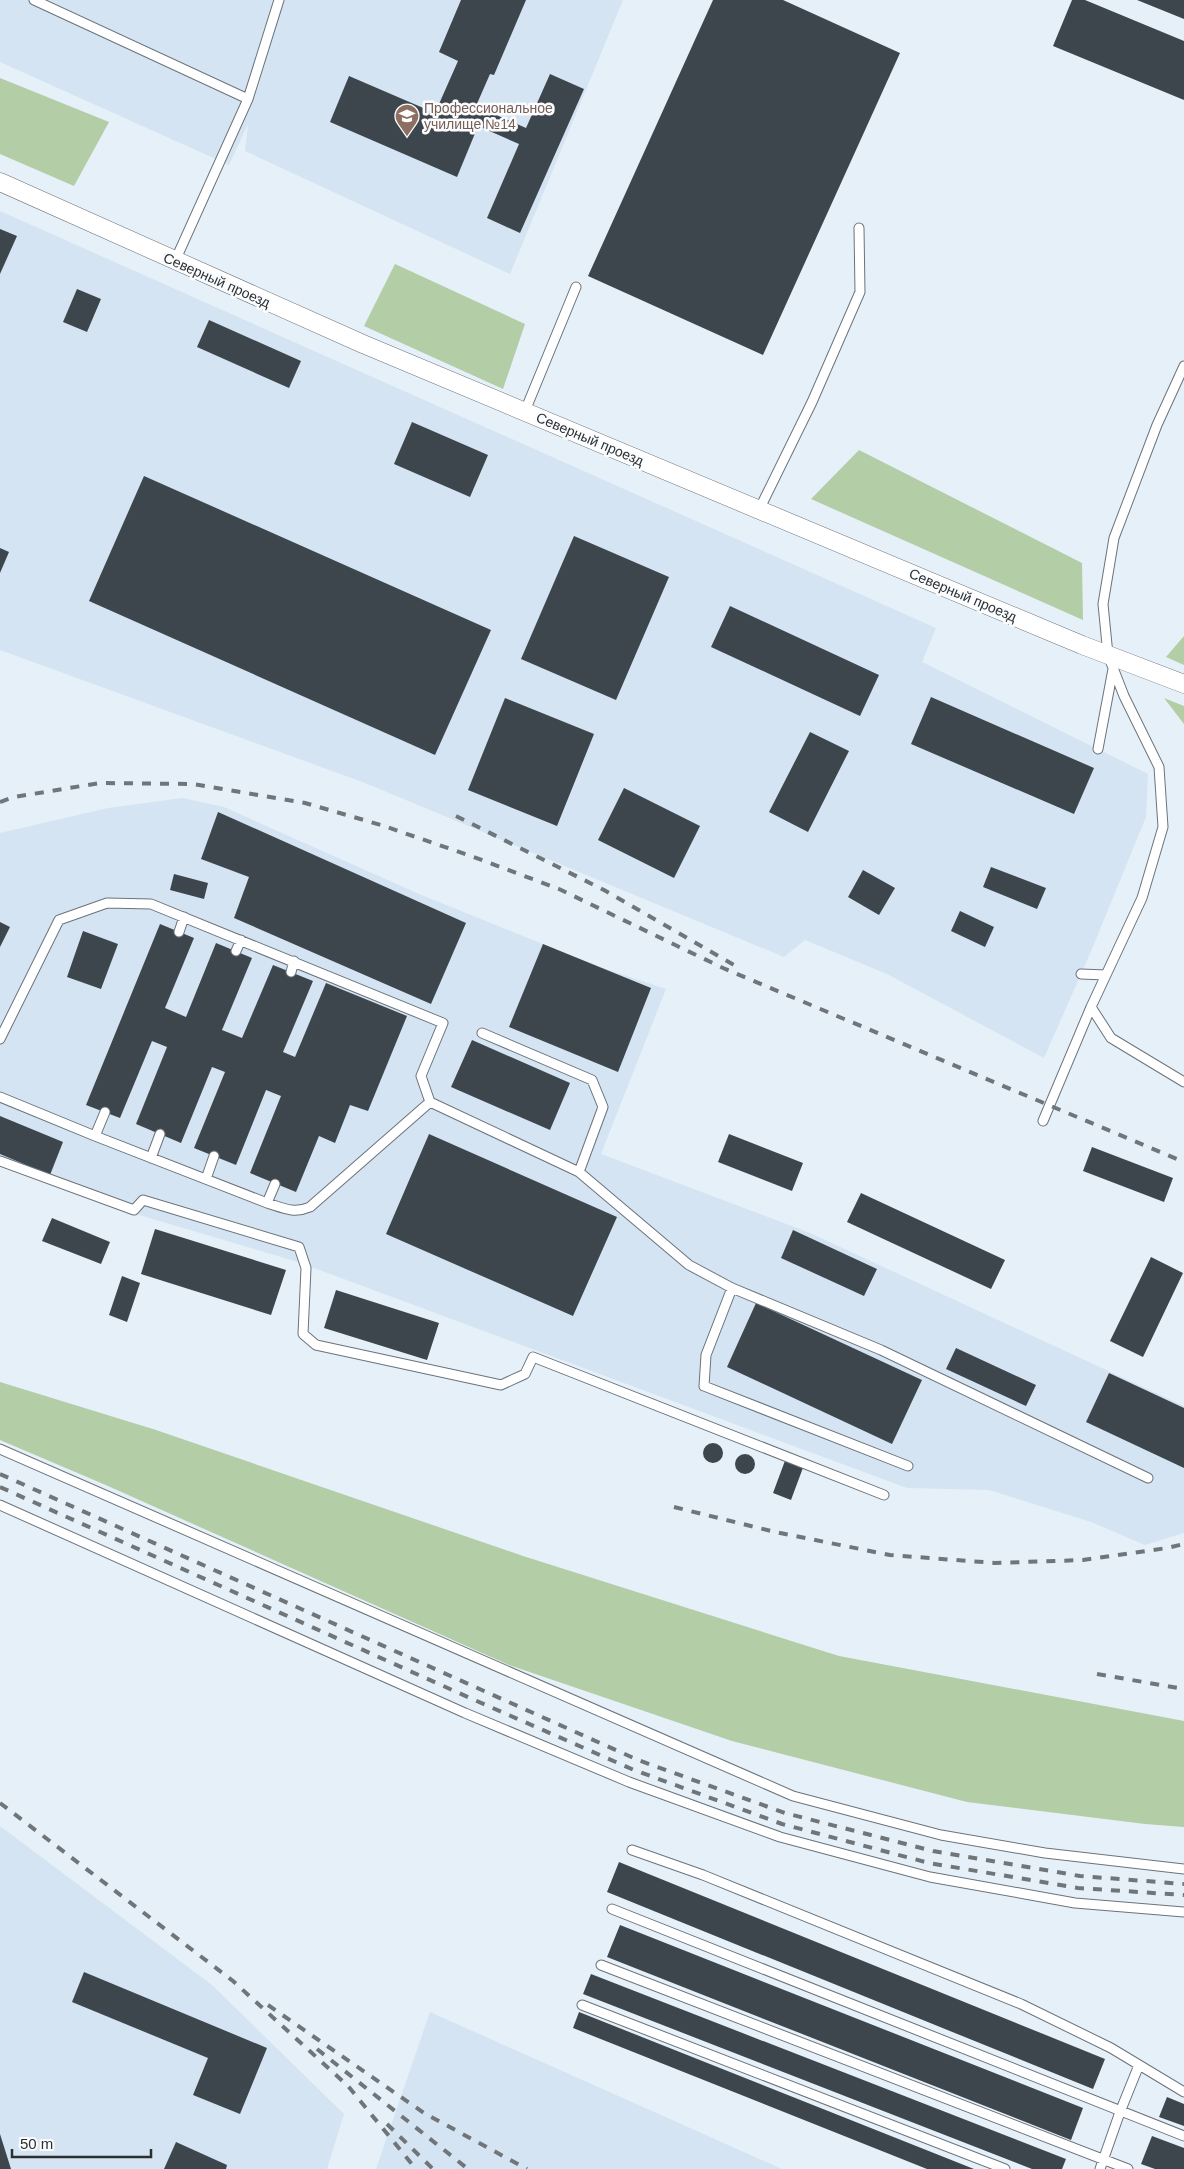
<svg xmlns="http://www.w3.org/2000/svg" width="1184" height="2169" viewBox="0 0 1184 2169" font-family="Helvetica,sans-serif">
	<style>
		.built { fill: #d5e4f2 }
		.green { fill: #b3cda6 }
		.building { fill: #3e464d }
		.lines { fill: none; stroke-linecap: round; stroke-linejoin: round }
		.lane-casing { stroke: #6b737b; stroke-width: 11 }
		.street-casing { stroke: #6b737b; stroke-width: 19 }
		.lane { stroke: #fff; stroke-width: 9 }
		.street { stroke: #fff; stroke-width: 18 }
		.rail { stroke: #6f7579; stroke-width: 4; stroke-dasharray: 9 9; stroke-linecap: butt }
		.labels { text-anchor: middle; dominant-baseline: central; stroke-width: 5; stroke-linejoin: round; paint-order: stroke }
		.education-label { font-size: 14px; fill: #785e54; stroke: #fafcfe; text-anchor: start }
		.street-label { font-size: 14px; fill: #2c3033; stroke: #fafcfe }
	</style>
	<rect width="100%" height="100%" fill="#e6f0f8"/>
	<!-- built -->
	<path class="built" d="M0 0H623L510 274 245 151 248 124 229 165 0 62Z
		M0 211 936 628 922 662 1148 774 1146 817 1092 949 1044 1058 887 974 805 940 784 957 365 783 0 650Z
		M182 798 224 807 419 894 600 967 666 989 601 1154 810 1233 1184 1406V1533L1145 1545 1091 1522 989 1490 907 1488 298 1262 119 1209 0 1166V833L108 808Z
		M0 1826 212 1985 344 2114 327 2169H0Z
		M430 2012 782 2169H376Z"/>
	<!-- green -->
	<path class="green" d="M0 78 109 122 74 186 0 154Z
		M395 264 525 324 503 389 364 326Z
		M859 450 1082 563 1083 620 811 499Z
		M1184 636V665L1166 657Z
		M1164 698 1184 706V724Z
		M0 1382 156 1430 523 1556 839 1656 1184 1721V1827L1145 1824 967 1802 732 1741 509 1665 108 1486 0 1440Z"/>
	<!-- building -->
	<path class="building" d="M461 0H526L494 75 490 74 476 106 526 128 550 74 584 89 520 233 487 218 519 144 469 122 467 126 476 131 457 177 330 122 349 76 435 113 458 61 439 52Z
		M713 0H783L900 53 763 355 588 276Z
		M1072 0H1085L1184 41V100L1053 46Z
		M1137 0H1184V19Z
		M0 229 17 236 0 274Z
		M77 289 101 299 87 332 63 322Z
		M209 320 301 361 289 388 197 347Z
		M412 422 488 455 470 497 394 464Z
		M144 476 491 630 435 755 89 601Z
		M574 536 669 577 616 700 521 659Z
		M0 548 9 552 0 573Z
		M730 606 879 675 860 716 711 647Z
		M931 697 1094 768 1074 814 911 744Z
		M505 698 594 734 557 826 468 790Z
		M810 732 849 751 808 832 769 812Z
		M624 788 700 826 674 878 598 840Z
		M218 812 466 923 431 1004 234 918 249 877 201 859Z
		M991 867 1046 888 1037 909 983 887Z
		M863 870 895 888 879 915 848 897Z
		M174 874 208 883 204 899 170 890Z
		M960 911 994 927 985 947 951 931Z
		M0 922 10 927 0 947Z
		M160 924 194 938 165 1008 186 1017 216 943 252 958 222 1030 242 1038 273 965 313 981 283 1052 295 1057 326 983 407 1016 368 1111 350 1105 335 1143 319 1136 296 1192 250 1173 281 1096 266 1090 236 1165 194 1148 225 1072 212 1067 181 1143 136 1124 167 1047 152 1041 120 1118 86 1105Z
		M83 931 118 944 101 989 67 977Z
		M543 944 651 988 618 1072 509 1027Z
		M472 1040 570 1083 550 1130 451 1087Z
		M0 1116 63 1142 50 1175 0 1154Z
		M429 1134 617 1217 573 1316 386 1234Z
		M729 1134 803 1163 792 1191 718 1162Z
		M1092 1147 1173 1178 1164 1202 1083 1171Z
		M861 1193 1005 1260 991 1289 847 1222Z
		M52 1218 110 1242 101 1264 42 1241Z
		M155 1229 286 1270 271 1315 141 1274Z
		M793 1230 877 1269 864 1296 781 1258Z
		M1151 1257 1183 1273 1143 1357 1110 1341Z
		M122 1276 140 1283 127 1322 109 1315Z
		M336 1290 439 1323 427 1360 324 1328Z
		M756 1303 922 1380 892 1444 727 1367Z
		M956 1348 1036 1385 1026 1406 946 1369Z
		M1109 1373 1184 1408V1468L1086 1422Z
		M703 1453a10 10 0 1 1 20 0a10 10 0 1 1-20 0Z
		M735 1464a10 10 0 1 1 20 0a10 10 0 1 1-20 0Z
		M786 1458 804 1465 791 1500 773 1493Z
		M619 1862 1105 2059 1093 2089 607 1892Z
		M620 1925 1083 2108 1071 2140 607 1957Z
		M84 1972 267 2048 240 2114 193 2095 208 2058 72 2002Z
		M591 1974 1066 2159 1062 2169H1032L583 1994Z
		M579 2012 974 2169H927L573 2028Z
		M1167 2097 1184 2104V2126L1159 2117Z
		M0 2134 11 2169H0Z
		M1152 2136 1184 2148V2169H1155L1141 2164Z
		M176 2142 227 2165 226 2169H164Z"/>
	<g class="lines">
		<defs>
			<path id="lane" d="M34 0 248 99 175 261
				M248 99 279 0
				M525 411 576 287
				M759 510 812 402 860 292 859 228
				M1098 749 1113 669
				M179 932 184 917
				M236 951 241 940
				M291 972 294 961
				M1081 974 1106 975
				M1091 1007 1111 1038 1184 1082
				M0 1039 59 920 107 903 151 904 443 1023 421 1076 430 1102 579 1172 603 1107 592 1080 482 1033
				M0 1097 95 1136 267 1203C283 1208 294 1214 310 1207L430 1102
				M1043 1121 1091 1007 1142 898 1163 827 1159 767 1124 696 1108 655 1103 604 1114 538 1157 425 1184 366
				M95 1136 105 1112
				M151 1158 160 1134
				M0 1161 134 1210 143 1200 299 1247 306 1268 303 1334 316 1345 501 1385 525 1374 533 1357 884 1495
				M579 1172 689 1265 732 1288 881 1350 1148 1478
				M206 1179 214 1156
				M267 1203 275 1184
				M732 1288 706 1355 704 1386 908 1466
				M0 1449 793 1796 941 1835 1045 1853 1184 1869
				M0 1505 465 1713 629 1782 780 1837 930 1877 1075 1903 1184 1912
				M632 1850 703 1875 1021 2004 1111 2048 1184 2092
				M612 1909 1184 2136
				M601 1965 1128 2169
				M582 2005 1005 2169
				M1100 2169 1120 2112 1139 2065"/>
			<path id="street" d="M0 182 363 344 1082 645 1184 684"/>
		</defs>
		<!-- lane casing -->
		<use href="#lane" class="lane-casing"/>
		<!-- street casing -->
		<use href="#street" class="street-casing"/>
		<!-- lane -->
		<use href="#lane" class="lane"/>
		<!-- street -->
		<use href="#street" class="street"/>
		<!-- rail -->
		<path class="rail" d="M0 802 14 797 100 783 193 784 305 803 381 825 471 856 559 889 723 968 1184 1162
			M456 816 604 890 741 969
			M0 1474 638 1760 785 1813 933 1851 1080 1876 1184 1884
			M0 1487 470 1698 634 1770 782 1824 929 1863 1078 1888 1184 1895
			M674 1507 775 1532 890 1555 995 1563 1083 1560 1167 1548 1184 1544
			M1097 1674 1184 1689
			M0 1803 233 1981 348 2086 416 2169
			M268 2005 424 2113 527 2169
			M317 2049 468 2169
			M387 2124 433 2169"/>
	</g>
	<!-- icons -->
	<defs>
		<symbol id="school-pin" viewBox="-11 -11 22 30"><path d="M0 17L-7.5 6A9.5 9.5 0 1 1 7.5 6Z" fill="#8d6e63" stroke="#fafcfe"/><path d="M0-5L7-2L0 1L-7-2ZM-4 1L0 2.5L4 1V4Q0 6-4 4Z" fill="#fff"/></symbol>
	</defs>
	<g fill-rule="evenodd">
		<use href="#school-pin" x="393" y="102" width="28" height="38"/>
	</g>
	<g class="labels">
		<!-- education labels -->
		<g class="education-label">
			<text x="424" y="108">Профессиональное<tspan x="424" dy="16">училище №14</tspan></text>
		</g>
		<!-- street labels -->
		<g class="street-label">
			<text transform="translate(217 280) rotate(24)">Северный проезд</text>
			<text transform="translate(590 439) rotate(23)">Северный проезд</text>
			<text transform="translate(963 595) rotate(23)">Северный проезд</text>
		</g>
	</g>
	<!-- scale -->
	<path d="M12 2149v8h139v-8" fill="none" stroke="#2c3033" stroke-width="2.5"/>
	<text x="20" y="2149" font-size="15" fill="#2c3033" stroke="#fafcfe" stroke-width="4" paint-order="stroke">50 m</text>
</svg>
